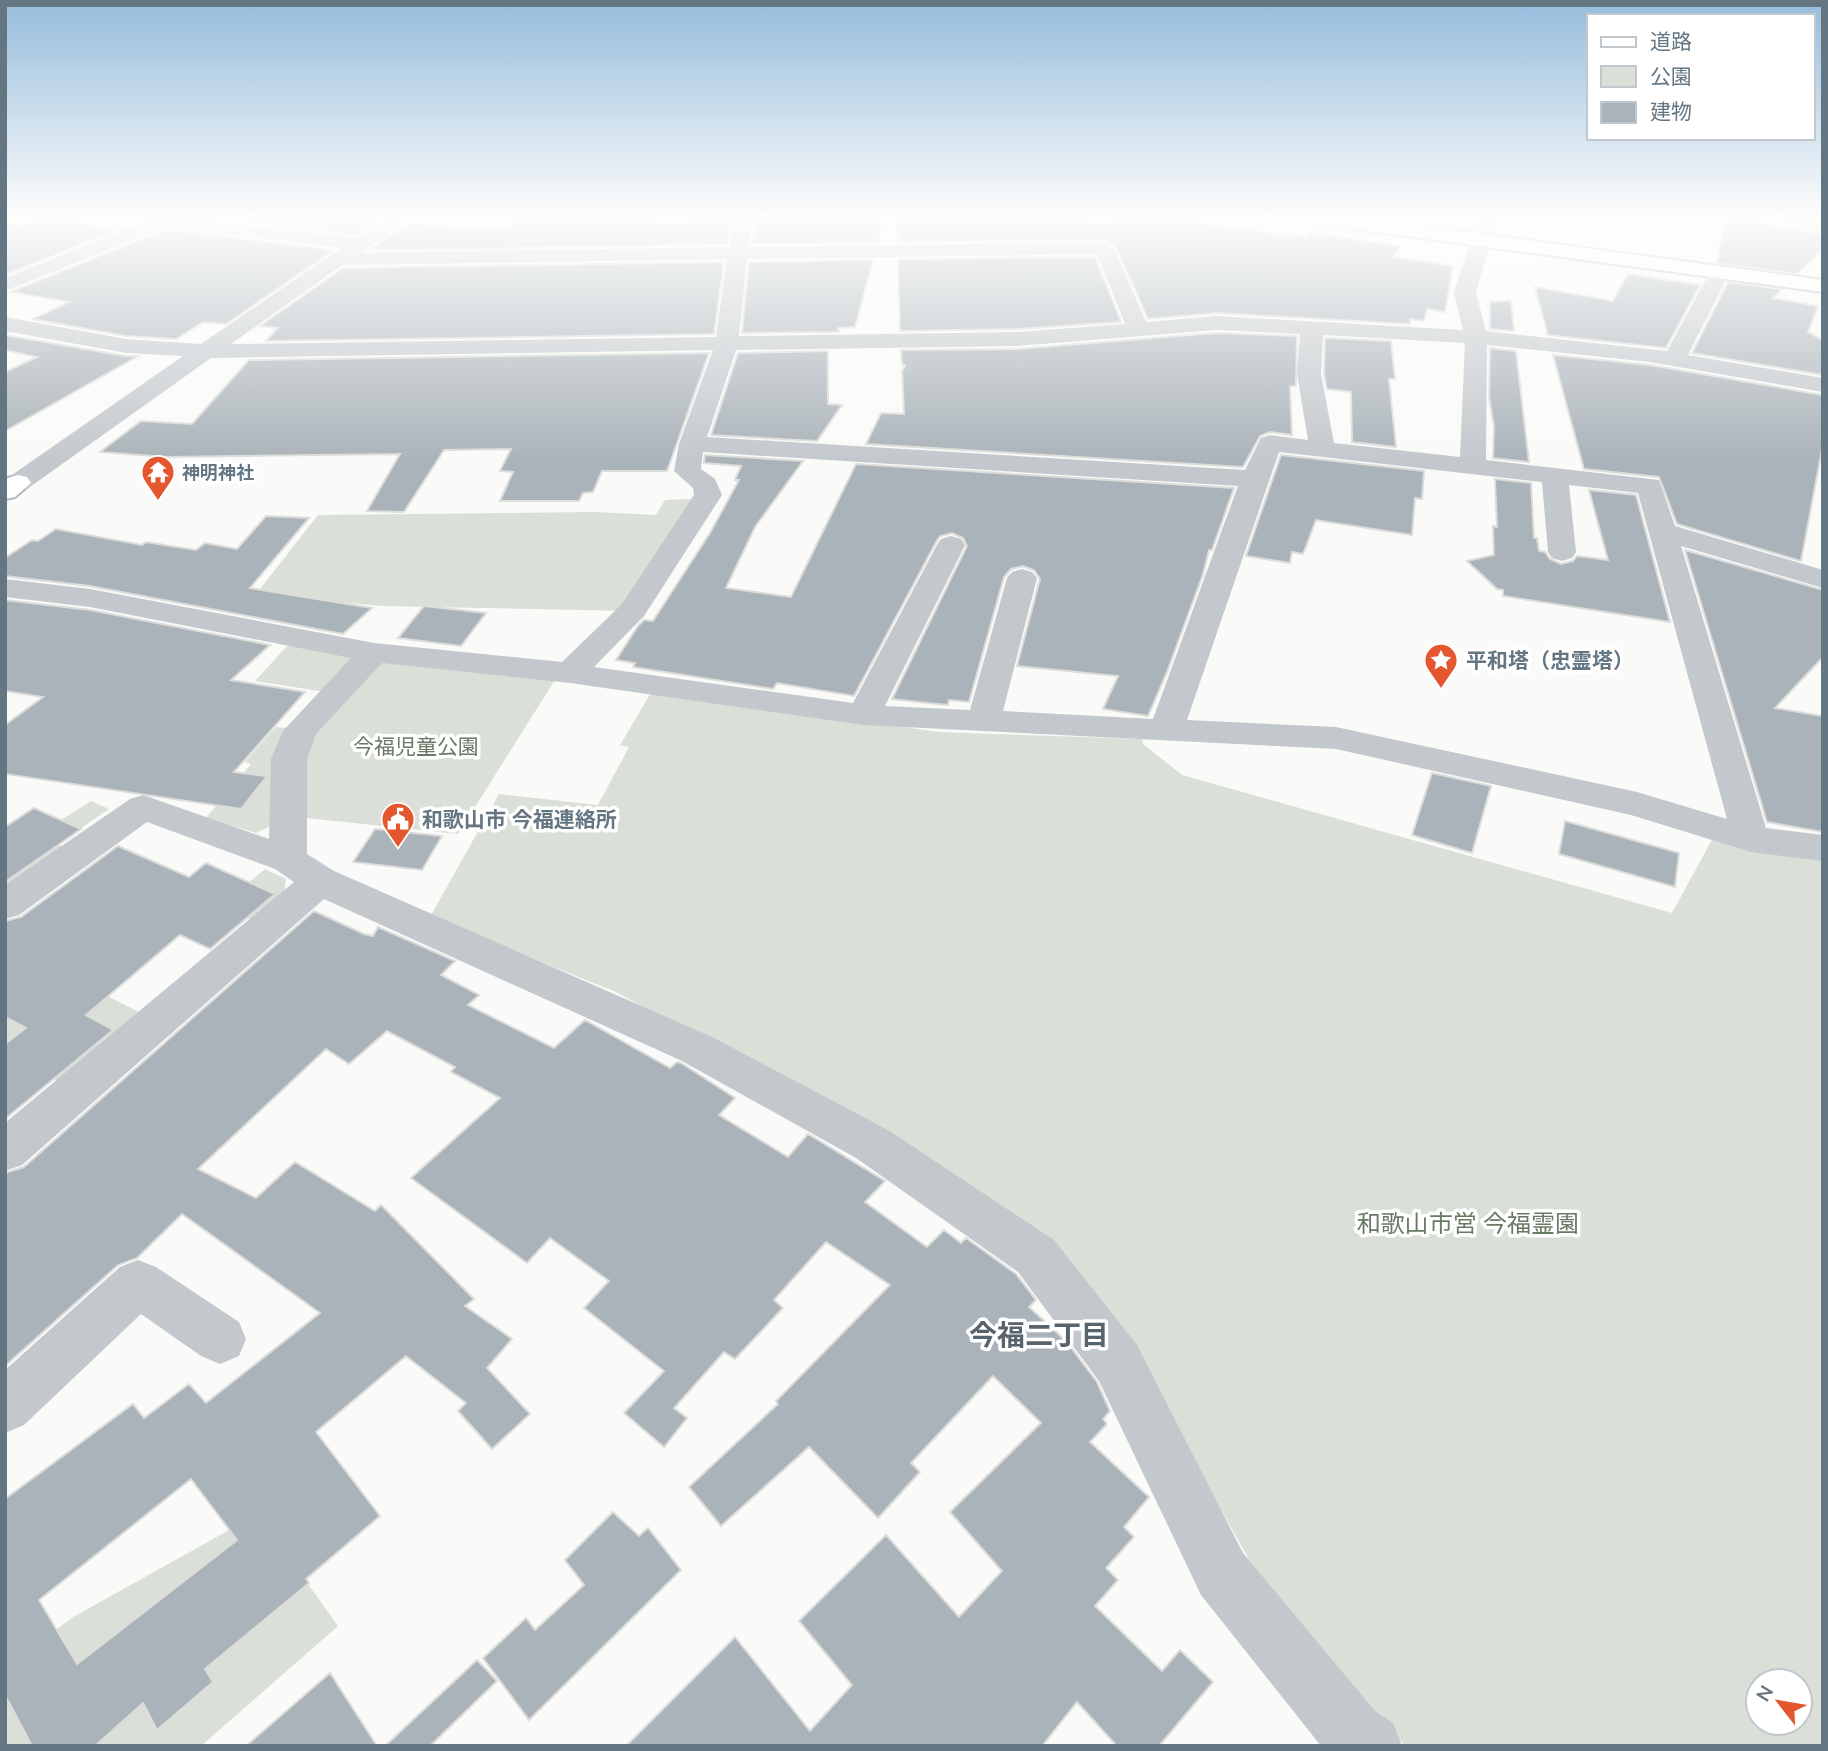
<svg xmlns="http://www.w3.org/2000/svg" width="1828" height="1751" viewBox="0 0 1828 1751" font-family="Mulish,'Noto Sans JP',sans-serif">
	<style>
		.green { fill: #dadfd7; fill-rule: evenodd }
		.building { fill: #aab3b9; stroke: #dcdcda; stroke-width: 2; fill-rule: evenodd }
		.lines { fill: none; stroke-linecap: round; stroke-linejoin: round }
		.secondary-casing { stroke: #b3babf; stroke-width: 4 }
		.highway-casing { stroke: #b4b9bd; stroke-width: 4 }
		.street { fill: #c3c8cc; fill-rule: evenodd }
		.secondary { fill: #fff; fill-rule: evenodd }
		.highway { fill: #fff; fill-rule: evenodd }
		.labels { text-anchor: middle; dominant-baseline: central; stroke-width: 7; stroke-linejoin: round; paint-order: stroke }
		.far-poi-label { font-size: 18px; font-weight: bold; fill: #657683; stroke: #fff; text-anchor: start }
		.poi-label { font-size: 21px; font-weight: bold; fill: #657683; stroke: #fff; text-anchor: start }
		.park-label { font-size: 21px; fill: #687a64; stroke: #fff }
		.near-park-label { font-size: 24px; fill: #687a64; stroke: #fff }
		.near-neighbourhood-label { font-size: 28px; font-weight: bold; fill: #57646e; stroke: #fff }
	</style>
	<rect width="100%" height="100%" fill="#fafaf8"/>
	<!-- green -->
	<path class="green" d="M694 499 628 611 382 606 256 594 318 515 594 512 656 515 665 500Z
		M289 644 356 656 326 692 255 681Z
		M383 661 555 680 458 834 307 818 295 753Z
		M652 691 939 732 1142 739 1143 744 1182 775 1672 913 1714 836 1823 859V1746H1406L1338 1687 1250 1561 1107 1307 710 1044 616 992 430 917 499 794 598 805 629 747 620 745ZM1758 1681H1800V1723H1758Z
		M276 727 294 729 276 823 256 833 206 818 251 764 245 762Z
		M91 801 109 809 58 844 65 849 5 890V869L38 835Z
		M265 869 286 879 283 899 255 922 222 905Z
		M61 973 149 1017 67 1086 5 1053V1016Z
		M258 1514 338 1626 201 1746H5V1669L73 1617Z"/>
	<!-- building -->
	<path class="building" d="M47 215 117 230 5 275V222L20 225Z
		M189 215H346L381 219 356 235Z
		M518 215H622L621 220 684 223 688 215H731L727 244 369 250 410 222 508 231Z
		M755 215H885L878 243 752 244Z
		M1063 215 1064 220 1107 223 1115 215H1163L1238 228 1306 237 1310 232 1400 246 1394 257 1453 266 1445 312 1427 309 1424 321 1410 319V324L1216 313 1148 319 1116 247 1105 240 897 242 896 217Z
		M1725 215H1759L1762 222 1823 234V249L1797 274 1717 263Z
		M167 229 334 250 226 324 203 322 176 339 126 336 33 319 69 302 10 292Z
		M1095 257 1121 322 1017 329 900 331 898 259Z
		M873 260 855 327 838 328 839 332 742 333 749 262Z
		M724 262 714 334 266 341 278 328 260 326 343 268Z
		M1628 274 1700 285 1666 348 1548 335 1535 287 1613 301Z
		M1728 282 1782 289 1773 298 1818 306 1808 332 1823 340V375L1692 353Z
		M1511 301 1514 331 1490 329V302Z
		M1216 333 1297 336 1296 386H1290L1292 435 1270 432 1260 436 1243 467 866 444 881 413 904 414 902 371 905 365 902 364 901 350 1017 349Z
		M5 335 126 356H138L5 431V372L37 357 5 350Z
		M1325 338 1391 341 1395 379H1389L1396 447 1352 442 1351 392 1327 389 1324 374Z
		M1490 348 1516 351 1529 462 1493 458 1494 427 1489 397Z
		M828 351V404L842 405 817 441 711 435 738 353Z
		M709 353 667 471H602L593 492 583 493 579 501H500L513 472 500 471 511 449 444 450 404 512 367 511 400 454 166 457 100 452 141 421 192 424 249 360Z
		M1553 355 1650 365 1823 395V444L1801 561 1677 524 1659 477 1584 469Z
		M705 455 803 461 755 527 726 588 791 597 856 464 1234 488 1212 550H1209L1203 574 1167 672 1148 716 1103 709 1118 676 1017 666 1040 579 1034 570 1023 566 1011 569 1004 577 969 702 949 700 948 705 927 703 892 699 967 546 963 538 952 533 940 536 935 544 854 696 777 683 773 689 633 667 635 663 616 660 638 626 644 620 653 621 710 533 739 480H735L741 466 704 463Z
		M1281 455 1424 471 1422 499 1415 498 1412 535 1316 520 1303 554 1292 552 1290 563 1246 556Z
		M1495 479 1531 483 1534 538H1537L1539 551 1545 552 1550 559 1561 564 1573 561 1577 556 1608 560 1589 490 1636 495 1670 622 1503 596V590L1497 589 1467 561 1494 555 1493 526 1497 527Z
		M266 516 309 518 250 588 372 608 343 634 90 586 5 576V558L32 540 38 541 56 529 142 545 146 542 196 550 205 543 237 549Z
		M1685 550 1823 590V657L1775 708 1823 716V832L1767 822Z
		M5 600 90 610 270 645 231 680 305 692 234 772 267 776 241 809 5 774V725L43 697 5 691Z
		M424 606 486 613 461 646 398 638Z
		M1432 773 1491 786 1472 853 1412 835Z
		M34 808 81 829 5 882V827Z
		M1565 821 1679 853 1675 887 1559 854Z
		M375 829 442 836 422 870 353 862Z
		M118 846 189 877 206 863 275 894 210 949 180 935 86 1015 113 1030 5 1119V1044L26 1028 5 1017V921L21 917Z
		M314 911 364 934 373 936 378 927 455 961 441 975 479 995 468 1005 554 1048 585 1020 670 1068 677 1062 681 1063 735 1098 719 1115 788 1157 808 1134 885 1181 865 1202 927 1247 944 1230 961 1243 966 1238 1016 1274 1036 1300 1029 1307 1066 1341 1097 1382 1110 1411 1103 1419 1107 1424 1090 1442 1149 1497 1124 1527 1134 1537 1106 1568 1118 1580 1095 1606 1162 1671 1180 1650 1213 1682 1159 1746H1117L1077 1702 1042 1746H626L735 1637 810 1731 852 1685 799 1621 886 1535 959 1617 1002 1571 950 1512 1041 1423 993 1376 911 1463 920 1472 878 1518 809 1447 721 1526 689 1487 778 1404 776 1401 890 1285 826 1242 774 1300 783 1308 735 1359 724 1352 674 1408 687 1418 664 1447 624 1413 664 1371 584 1308 609 1281 550 1238 527 1263 411 1178 500 1098 451 1072 455 1067 387 1031 349 1064 326 1049 198 1169 256 1198 295 1162 375 1211 381 1205 474 1299 465 1306 512 1339 487 1368 530 1414 492 1449 458 1411 466 1403 406 1356 316 1432 380 1516 306 1579 309 1583 205 1669 213 1682 157 1730 143 1703 95 1746H32L5 1695V1499L133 1404 144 1418 189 1384 206 1403 320 1313 182 1214 137 1258 118 1265 5 1366V1173L24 1167ZM191 1479 237 1540 77 1664 39 1600Z
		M613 1512 639 1536 648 1528 681 1570 529 1720 483 1658 526 1618 535 1630 584 1585 565 1560Z
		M477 1660 497 1681 430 1746H385Z
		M330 1673 377 1746H246Z"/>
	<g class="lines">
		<defs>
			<path id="secondary" d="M18 475 27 477 31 483 15 497 5 499V479Z"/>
			<path id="highway" d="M1285 215H1339L1823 280V292L1294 221Z"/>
		</defs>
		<!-- secondary casing -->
		<use href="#secondary" class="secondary-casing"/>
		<!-- highway casing -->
		<use href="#highway" class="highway-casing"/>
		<!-- street -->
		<path class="street" d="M161 215 357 238 392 215H415L361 253 729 247 734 215H752L749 247 1104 242 1114 248 1146 322 1216 316 1463 330 1454 293 1471 240 1485 215H1504L1491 240 1476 293 1486 331 1667 351 1710 272 1720 266 1730 272 1688 355 1823 378V392L1650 362 1487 345 1486 460 1659 480 1675 526 1823 570V588L1681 546 1766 828 1823 835V861L1751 852 1631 815 1336 749 864 725 570 683 382 663 316 734 307 759V854L334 871 712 1037 888 1130 1054 1240 1137 1345 1243 1553 1375 1711 1393 1723 1402 1746H1321L1201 1595 1099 1381 1018 1272 856 1158 682 1061 324 899 22 1165 5 1171V1123L294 882 275 869 147 822 19 915 5 919V885L130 799 143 795 269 839 271 759 283 731 351 658 90 607 5 597V579L90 589 374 643 562 662 622 604 694 495 693 488 674 471 679 444 713 350 211 358 27 489H9L5 482 9 477 183 356 126 353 5 331V317L126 339 201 344 341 248 167 226 5 291V278ZM1097 254 1125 324 1017 332 739 336 747 259ZM727 259 716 337 231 344 342 265ZM1216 330 1300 334 1297 374 1308 440 1270 435 1261 438 1245 470 707 437 736 350 1017 346ZM1323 335 1465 343 1460 457 1334 443 1321 374ZM703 452 1238 486 1153 719 1003 711 1037 578 1032 572 1022 569 1012 572 1007 578 970 710 885 706 965 545 961 539 951 536 941 539 937 545 853 703 594 667 644 616 722 495 715 479 701 469ZM1279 452 1542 482 1548 552 1552 558 1562 561 1572 558 1576 552 1569 485 1638 493 1727 819 1637 792 1336 727 1187 720Z
			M1761 215H1799L1823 220V232L1763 219Z
			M138 1260 156 1267 239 1322 246 1339 239 1356 220 1364 201 1356 141 1314 24 1425 5 1433V1370L120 1267Z"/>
		<!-- secondary -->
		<use href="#secondary" class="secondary"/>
		<!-- highway -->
		<use href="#highway" class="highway"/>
	</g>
	<!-- sky -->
	<linearGradient id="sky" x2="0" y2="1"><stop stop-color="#96bcdc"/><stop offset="0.47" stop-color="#fdfdfc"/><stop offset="1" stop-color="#fdfdfc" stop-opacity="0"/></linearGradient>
	<rect width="1828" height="461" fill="url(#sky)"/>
	<!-- icons -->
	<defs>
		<symbol id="temple-pin" viewBox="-11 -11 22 30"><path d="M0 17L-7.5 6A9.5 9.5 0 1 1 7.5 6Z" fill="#e4572e" stroke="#fff"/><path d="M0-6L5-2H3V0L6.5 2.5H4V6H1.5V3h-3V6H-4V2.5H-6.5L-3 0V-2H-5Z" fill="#fff"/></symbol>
		<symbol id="sight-pin" viewBox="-11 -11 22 30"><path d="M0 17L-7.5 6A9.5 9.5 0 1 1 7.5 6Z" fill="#e4572e" stroke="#fff"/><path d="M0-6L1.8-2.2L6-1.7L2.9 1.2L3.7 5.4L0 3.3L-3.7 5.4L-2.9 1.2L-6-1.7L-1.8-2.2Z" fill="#fff"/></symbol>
		<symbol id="civic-pin" viewBox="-11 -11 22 30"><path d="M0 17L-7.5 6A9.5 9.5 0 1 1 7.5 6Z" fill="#e4572e" stroke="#fff"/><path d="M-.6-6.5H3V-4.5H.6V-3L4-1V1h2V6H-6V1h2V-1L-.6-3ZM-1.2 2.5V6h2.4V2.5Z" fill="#fff"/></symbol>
	</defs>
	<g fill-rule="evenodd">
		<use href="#temple-pin" x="139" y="453" width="38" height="52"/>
		<use href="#sight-pin" x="1422" y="641" width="38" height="52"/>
		<use href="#civic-pin" x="379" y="800" width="38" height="52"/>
	</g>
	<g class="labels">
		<!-- far-poi labels -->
		<g class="far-poi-label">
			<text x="182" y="472">神明神社</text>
		</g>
		<!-- poi labels -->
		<g class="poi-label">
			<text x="1466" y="660">平和塔（忠霊塔）</text>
			<text x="422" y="819">和歌山市 今福連絡所</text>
		</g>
		<!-- park labels -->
		<g class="park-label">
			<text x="416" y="746">今福児童公園</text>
		</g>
		<!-- near-park labels -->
		<g class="near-park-label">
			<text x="1468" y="1223">和歌山市営 今福霊園</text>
		</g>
		<!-- near-neighbourhood labels -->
		<g class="near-neighbourhood-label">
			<text x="1039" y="1334">今福二丁目</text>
		</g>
	</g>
	<!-- border -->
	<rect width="1828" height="1751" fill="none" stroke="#657683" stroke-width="14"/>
	<!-- legend -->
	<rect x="1587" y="14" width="228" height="126" fill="#ffffff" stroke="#c1c8cd" stroke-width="2"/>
	<rect x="1601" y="37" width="35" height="10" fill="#ffffff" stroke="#c1c8cd" stroke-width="2"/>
	<text x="1650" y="49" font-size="21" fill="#657683">道路</text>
	<rect x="1601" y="66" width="35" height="21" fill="#dadfd7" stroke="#c1c8cd" stroke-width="2"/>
	<text x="1650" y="84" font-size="21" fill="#657683">公園</text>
	<rect x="1601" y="102" width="35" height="21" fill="#aab3b9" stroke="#c1c8cd" stroke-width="2"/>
	<text x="1650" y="119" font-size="21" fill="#657683">建物</text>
	<!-- north arrow -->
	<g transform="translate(1779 1702) rotate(301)"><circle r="33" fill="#ffffff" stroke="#c1c8cd" stroke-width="2"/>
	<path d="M0-5L12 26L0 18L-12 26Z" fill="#e4572e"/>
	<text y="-10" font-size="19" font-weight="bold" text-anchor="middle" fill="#657683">N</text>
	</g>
</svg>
